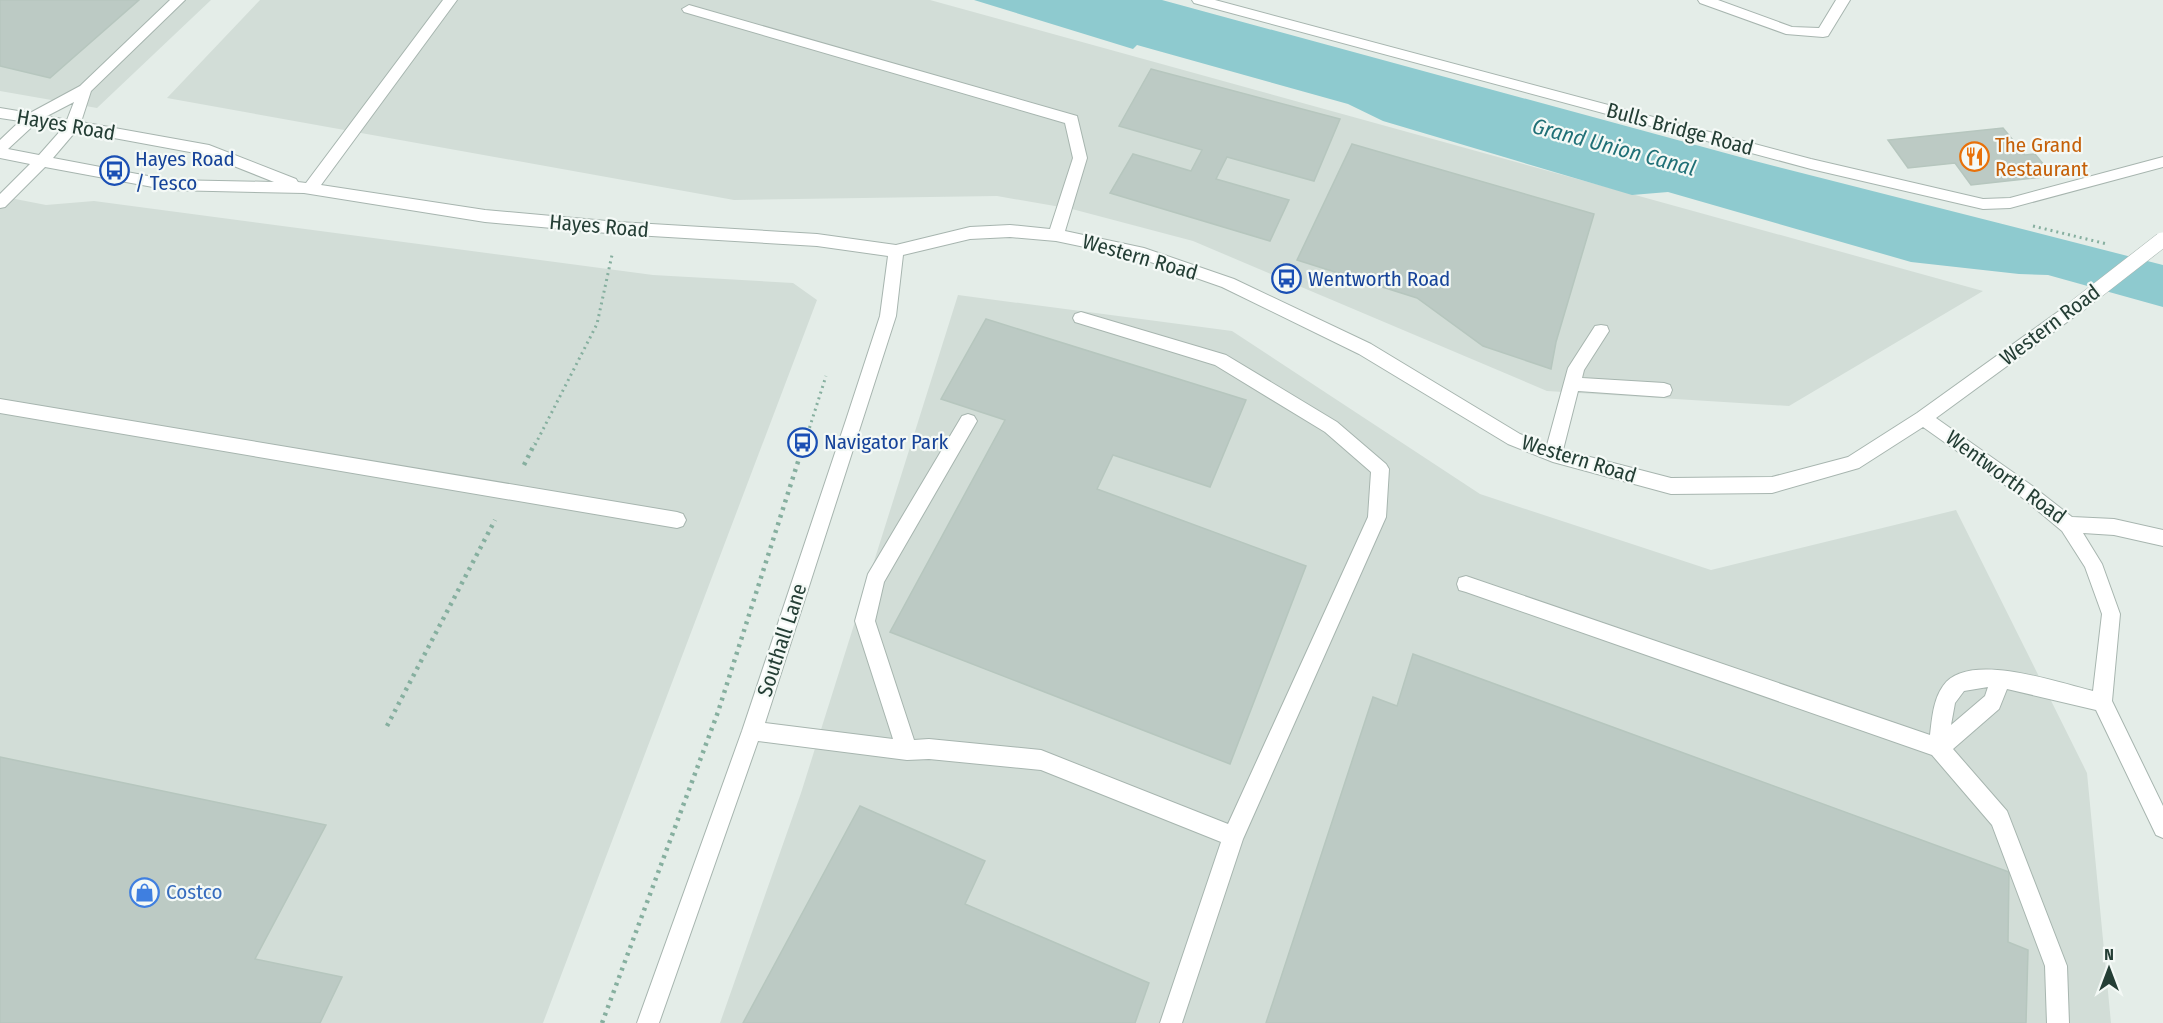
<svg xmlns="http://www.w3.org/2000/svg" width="2163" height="1023" viewBox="0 0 2163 1023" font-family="'Fira Sans Condensed',sans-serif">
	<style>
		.built { fill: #d2ddd7 }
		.water { fill: #8ecacf }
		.building { fill: #bccac4; stroke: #b6c6be; stroke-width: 1.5 }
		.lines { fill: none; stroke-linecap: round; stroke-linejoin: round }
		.minor-casing { stroke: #a7b5af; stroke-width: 2 }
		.path-far1 { stroke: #86af9f; stroke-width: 3; stroke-dasharray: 2 4; stroke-linecap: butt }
		.path { stroke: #86af9f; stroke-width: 4.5; stroke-dasharray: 3 5; stroke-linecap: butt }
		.minor { fill: #fff; fill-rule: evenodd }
		.minor-bridge-casing { stroke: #a7b5af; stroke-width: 16; stroke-linecap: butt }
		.minor-bridge { stroke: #fff; stroke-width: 15 }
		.labels { text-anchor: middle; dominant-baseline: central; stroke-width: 4.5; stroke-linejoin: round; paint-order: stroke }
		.street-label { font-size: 21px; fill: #243e35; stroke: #f4f9f6 }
		.food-label { font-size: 21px; fill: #c56008; stroke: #f4f9f6; text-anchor: start }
		.transit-label { font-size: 21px; fill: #164399; stroke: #f4f9f6; text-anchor: start }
		.shop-label { font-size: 21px; fill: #366cbe; stroke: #f4f9f6; text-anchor: start }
		.water-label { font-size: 22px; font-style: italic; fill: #207077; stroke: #f4f9f6 }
	</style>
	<rect width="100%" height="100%" fill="#e4ede8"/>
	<!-- built -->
	<path class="built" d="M0 0H211L97 108 0 91Z
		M260 0H930L1983 291 1789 406 1547 391 1193 241 1072 209 997 196 734 200 167 98Z
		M0 196 46 205 94 201 653 275 793 283 817 300 543 1023H0Z
		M958 295 1232 331 1480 494 1711 570 1956 510 2087 773 2111 1023H720L801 793Z"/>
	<!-- water -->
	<path class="water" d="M974 0H1162L1751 160 2163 265V307L2048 275 2019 274 1911 262 1668 192 1632 195 1383 121 1348 104 1137 45 1133 49Z"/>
	<!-- building -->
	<path class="building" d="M0 0H139L50 78 0 66Z
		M1151 69 1340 119 1314 181 1227 157 1216 179 1289 200 1270 241 1110 193 1133 154 1191 171 1202 150 1119 126Z
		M2003 128 2025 155 2035 154 2053 176 1971 185 1955 163 1908 168 1888 140Z
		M1352 144 1594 214 1556 342 1551 369 1483 346 1417 298 1297 260Z
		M986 319 1246 400 1210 487 1113 455 1097 489 1306 566 1230 764 890 632 1005 420 941 399Z
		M1413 654 2009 872 2008 942 2028 950 2026 1023H1266L1373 697 1397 706Z
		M0 757 326 825 255 959 342 977 320 1023H0Z
		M860 806 985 861 965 904 1149 983 1135 1023H743Z"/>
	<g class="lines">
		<defs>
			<path id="minor" d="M170 0H185L91 91 81 122 209 145 296 179 298 182 306 183 443 0H457L321 185 485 210 618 222 817 234 896 245 970 227 1010 225 1050 229 1073 158 1065 123 684 12 682 9 689 5 1077 116 1087 158 1065 231 1144 248 1234 279 1371 344 1520 434 1547 445 1568 368 1595 326 1601 325 1607 326 1609 331 1584 370 1582 378 1664 383 1670 385 1672 390 1670 395 1664 397 1578 391 1563 450 1671 478 1772 477 1848 457 1917 413 2066 306 2072 304 2078 306 2080 310 2078 314 1936 418 2031 485 2072 517 2114 519 2163 530V546L2114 535 2083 533 2102 564 2120 614 2112 701 2163 806V838L2156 835 2096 710 2007 689 1999 709 1953 749 2007 811 2067 966 2069 1023H2047L2045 966 1992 825 1932 755 1466 592 1459 590 1457 584 1459 578 1466 576 1930 735C1932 719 1933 700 1943 686 1967 650 2059 683 2093 691L2102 614 2085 567 2062 531 2019 495 1923 427 1859 468 1772 493 1671 494 1553 462 1508 444 1359 354 1222 287 1142 259 1056 241 1010 237 970 239 903 255 896 316 765 723 893 739 855 621 868 574 962 416 968 414 974 416 977 421 884 582 875 621 914 740 929 739 1041 750 1228 824 1368 517 1371 472 1325 432 1215 365 1075 322 1073 318 1075 314 1081 312 1226 355 1337 422 1386 464 1389 469 1386 517 1243 839 1182 1023H1160L1221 842 1041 770 929 759 907 760 758 741 659 1023H637L742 731 846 420 880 316 888 256 817 246 618 234 485 222 304 193 169 190 45 167 5 207 0 208V194L30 164 0 158V140L20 121 0 118V108L30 113 80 86ZM74 102 67 120 47 116ZM35 124 62 129 39 155 8 149ZM76 131 206 155 274 182 169 180 53 158ZM1988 687 1985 696 1951 725 1955 703 1964 691Z
				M1192 0H1215L1811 159 1983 199 2010 198 2163 157V167L2010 208 1983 209 1811 169 1194 3Z
				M1698 0H1718L1792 27 1819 28 1836 0H1850L1828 36 1823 37 1786 34 1700 3Z
				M0 399 677 512 683 514 686 520 683 526 677 528 0 413Z"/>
		</defs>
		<!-- minor casing -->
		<use href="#minor" class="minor-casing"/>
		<!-- path-far1 -->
		<path class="path-far1" d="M2033 226 2107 244
			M535 445 597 324 612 255
			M804 445 826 376"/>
		<!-- path -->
		<path class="path" d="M524 465 535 443
			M387 726 495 520
			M602 1023 718 712 804 443"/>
		<!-- minor -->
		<use href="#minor" class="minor"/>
		<defs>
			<path id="minor-bridge" d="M2072 310 2162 240"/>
		</defs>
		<!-- minor-bridge casing -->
		<use href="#minor-bridge" class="minor-bridge-casing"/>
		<!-- minor-bridge -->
		<use href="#minor-bridge" class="minor-bridge"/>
	</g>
	<!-- icons -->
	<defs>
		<symbol id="restaurant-ring" viewBox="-11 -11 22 22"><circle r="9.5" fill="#f4f9f6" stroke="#e8710a" stroke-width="1.5"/><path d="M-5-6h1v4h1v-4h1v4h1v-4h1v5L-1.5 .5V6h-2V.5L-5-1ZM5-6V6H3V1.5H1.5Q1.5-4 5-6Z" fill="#e8710a"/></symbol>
		<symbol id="bus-ring" viewBox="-11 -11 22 22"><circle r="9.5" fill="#f4f9f6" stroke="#1a4fb4" stroke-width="1.5"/><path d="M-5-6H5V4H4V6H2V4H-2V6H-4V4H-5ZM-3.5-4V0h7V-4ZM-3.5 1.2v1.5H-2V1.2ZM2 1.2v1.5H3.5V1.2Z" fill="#1a4fb4"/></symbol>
		<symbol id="shop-ring" viewBox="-11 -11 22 22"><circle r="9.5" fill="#f4f9f6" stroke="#3f7fe0" stroke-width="1.5"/><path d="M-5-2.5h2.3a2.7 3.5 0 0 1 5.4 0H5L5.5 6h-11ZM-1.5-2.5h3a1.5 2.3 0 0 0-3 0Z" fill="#3f7fe0"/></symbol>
	</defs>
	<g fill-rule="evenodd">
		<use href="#restaurant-ring" x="1958" y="140" width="33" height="33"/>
		<use href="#bus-ring" x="98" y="154" width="33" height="33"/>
		<use href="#bus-ring" x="1270" y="262" width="33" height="33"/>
		<use href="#bus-ring" x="786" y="426" width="33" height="33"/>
		<use href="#shop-ring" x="128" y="876" width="33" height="33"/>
	</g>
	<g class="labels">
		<!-- street labels -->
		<g class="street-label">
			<text transform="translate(66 125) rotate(10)">Hayes Road</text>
			<text transform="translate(1680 129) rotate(15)">Bulls Bridge Road</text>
			<text transform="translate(599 226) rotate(5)">Hayes Road</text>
			<text transform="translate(1140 257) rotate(16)">Western Road</text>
			<text transform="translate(2050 325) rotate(-37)">Western Road</text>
			<text transform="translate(1579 459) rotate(17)">Western Road</text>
			<text transform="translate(2006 477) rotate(36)">Wentworth Road</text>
			<text transform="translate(782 640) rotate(-72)">Southall Lane</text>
		</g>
		<!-- food labels -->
		<g class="food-label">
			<text x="1995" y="145">The Grand<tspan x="1995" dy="24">Restaurant</tspan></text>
		</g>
		<!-- transit labels -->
		<g class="transit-label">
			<text x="135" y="159">Hayes Road<tspan x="135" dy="24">/ Tesco</tspan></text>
			<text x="1308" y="279">Wentworth Road</text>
			<text x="824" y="442">Navigator Park</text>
		</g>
		<!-- shop labels -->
		<g class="shop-label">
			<text x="166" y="892">Costco</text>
		</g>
		<!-- water labels -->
		<g class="water-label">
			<text transform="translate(1614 147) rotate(15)">Grand Union Canal</text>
		</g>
	</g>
	<!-- north arrow -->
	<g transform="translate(2109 969)" stroke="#f4f9f6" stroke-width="4.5" paint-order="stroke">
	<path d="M0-4.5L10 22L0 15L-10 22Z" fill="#243e35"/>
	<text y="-9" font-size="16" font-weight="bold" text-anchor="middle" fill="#243e35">N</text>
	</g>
</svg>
